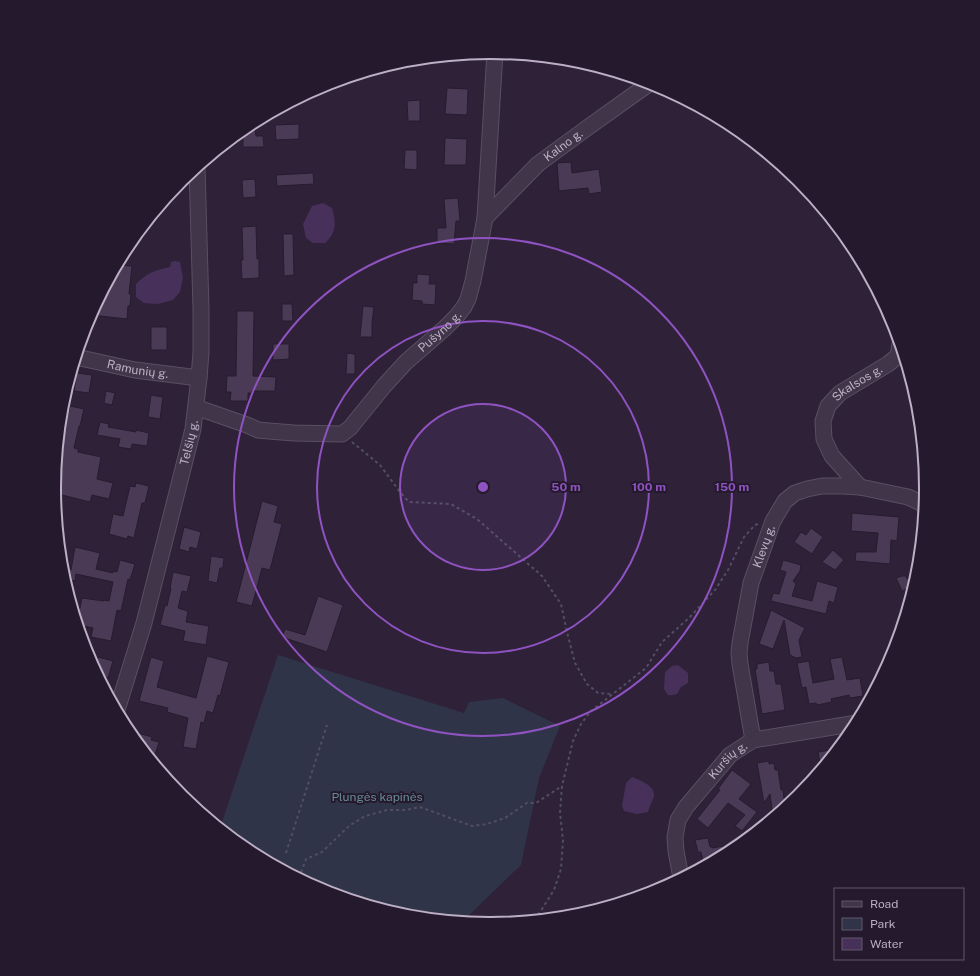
<svg xmlns="http://www.w3.org/2000/svg" width="980" height="976" viewBox="0 0 980 976" font-family="'Public Sans',sans-serif">
	<style>
		.green { fill: #303448 }
		.water { fill: #473059 }
		.building { fill: #4a3a56; stroke: #271c2f }
		.lines { fill: none; stroke-linecap: round; stroke-linejoin: round }
		.minor-casing { stroke: #5b4f63; stroke-width: 17 }
		.path { stroke: #514e64; stroke-width: 2; stroke-dasharray: 3 3; stroke-linecap: butt }
		.minor { stroke: #403549; stroke-width: 15 }
		.ring { fill: none; stroke: #8f53c1; stroke-width: 2 }
		.labels { text-anchor: middle; dominant-baseline: central; stroke-width: 4; stroke-linejoin: round; paint-order: stroke }
		.street-label { font-size: 12px; fill: #bdafc5; stroke: #251a2d }
		.park-label { font-size: 12px; fill: #678b95; stroke: #251a2d }
		.rim { fill: none; stroke: #bdafc5; stroke-width: 2 }
		.centre { fill: #8f53c1; stroke: #251a2d; stroke-width: 2 }
		.ring-label { font-size: 12px; text-anchor: middle; font-weight: bold; fill: #8f53c1; stroke: #251a2d; stroke-width: 4; stroke-linejoin: round; paint-order: stroke }
	</style>
	<rect width="100%" height="100%" fill="#2e2138"/>
	<!-- green -->
	<path class="green" d="M918 409 921 440C913 428 909 423 918 409Z
		M278 655 464 713 469 702 503 698 560 726 539 778 521 865 463 921 405 916 323 891 248 850 220 828Z"/>
	<!-- water -->
	<path class="water" d="M323 203 332 208C336 223 337 232 325 243H313L306 238 303 224 312 206Z
		M175 261 180 262 183 278 180 292 173 300 158 304 144 303 136 297V284C147 273 155 270 170 267L171 262Z
		M678 665 688 673V683L681 687 677 694 673 695H668L664 689 665 672 672 666Z
		M632 777C640 780 656 786 654 797 652 802 649 807 648 812L637 814 624 811 622 806 626 783Z"/>
	<!-- building -->
	<path class="building" d="M447 88 468 89 467 115 445 114Z
		M420 100V121H408L407 101Z
		M299 124V139L276 140 275 125Z
		M243 129H255L256 136H263L264 147H243Z
		M445 138 467 139 466 165H444Z
		M405 150H417V170L404 169Z
		M571 162 572 173 599 169 602 192 589 194 588 188 559 191 557 163Z
		M313 173 314 184 277 186 276 175Z
		M255 179 256 197 243 198 242 180Z
		M458 198 460 221H456L454 244 437 243V228H446L444 199Z
		M256 226 257 259H259V278L242 279 241 260H243L242 227Z
		M283 234H293L294 275 284 276Z
		M117 265 132 266 129 294H131L130 306H128L127 319 91 315Z
		M417 274 430 275 429 284H436L435 305 422 304V301L412 300 413 283H417Z
		M282 304H292L293 321H282Z
		M363 306 374 307 372 323V337H360Z
		M237 311H254L253 376 276 377 275 391H252V393H248V401H230L231 392H226L227 376H236Z
		M151 327H167V350H151Z
		M273 344H289V359L273 360Z
		M347 353 355 354V374H346Z
		M77 373 92 375 89 393 74 391Z
		M106 391 115 393 112 405 104 403Z
		M151 395 163 397 160 419 148 417Z
		M70 406 84 409 80 426H79L74 448 78 449V452L101 457 97 479 113 483 109 499 92 495 90 502 62 495 58 513H57L54 488 56 469Z
		M100 422 109 424 108 427 136 432V430L149 433 147 446 132 444 131 449 118 447 120 439 97 435Z
		M136 483 149 486 145 503H142L134 538 128 536 127 539 109 534 113 514 123 516 130 486 135 487Z
		M262 501 278 506 274 522 282 524 270 570 262 568 252 606 236 602Z
		M852 513 899 517 897 541 891 540 890 564 855 561 856 552H876L878 533 851 531Z
		M184 527 201 532 197 549 190 547 189 552 179 549Z
		M811 528 823 537 812 554 794 542 801 532 806 535Z
		M75 547 100 553 96 569 113 573V571L117 572 120 560 135 564 130 580 128 579 121 611 117 610 111 641 91 637 93 628 79 625 80 617H78L82 598 104 601V600L109 601 113 582 76 574 75 581 64 578 62 568 71 570Z
		M833 550 844 560 835 570 822 562Z
		M211 556 224 558 223 568H220L217 583 208 581Z
		M783 560 801 565 800 571 793 581 796 584 792 596 812 601 817 581 838 587 834 603 829 601 826 614 771 601 773 593 779 594 786 572 780 570Z
		M173 572 191 576 187 592 182 591 178 608 188 611 186 622 209 626 206 645 183 641 185 631 160 625 165 605 167 606 171 588H170Z
		M917 575 914 586 902 591 896 578 902 576H906L907 579Z
		M318 596 343 605 327 652 282 637 285 629 305 635Z
		M771 610 805 628 799 640 802 657 796 658 790 655 784 620 773 649 759 644Z
		M207 656 229 662 220 696 218 695 213 713 207 711 204 723 201 722 196 749 183 747 188 718 167 712 168 708 139 701 151 657 164 661 157 687 196 698Z
		M98 657 113 661 108 678 98 676 94 668Z
		M842 657 847 680 860 678 863 696 850 698 849 695 831 699 832 702 817 705 816 703 809 704 806 687 802 688 797 663 809 661 813 683 834 679 830 659Z
		M769 662 770 671H774L776 684H781L785 710 762 714 755 669H757V664Z
		M138 733 152 737 151 740 159 742 153 762 136 740Z
		M837 749 823 766 821 769 818 752Z
		M769 761V764L774 763 775 770H778L781 790H783L785 807 773 817 770 794 764 803 757 763Z
		M732 770 751 784 739 799 757 812 742 831 735 826 745 815 728 803 708 828 697 819 720 790 718 789Z
		M708 838 710 847H712V848L742 843 732 851 721 856 703 860 701 852H698L695 840Z"/>
	<g class="lines">
		<defs>
			<g id="minor">
				<path id="s1" d="M485 218 538 164 587 128 650 83"/>
				<path id="s2" d="M76 357 135 370 199 378"/>
				<path id="s3" d="M196 408 204 410 247 425 258 430 269 431 294 433 342 434 350 428 384 386 406 362 445 328 456 317 464 307 468 299 473 281 485 218 495 52"/>
				<path id="s4" d="M860 487 832 456 824 439 823 421 828 406 840 393 888 364 898 356 900 344"/>
				<path id="s5" d="M117 710 144 623 193 429 199 378 201 352V309L197 167"/>
				<path id="s6" d="M753 740 740 664 739 653 740 643 751 583 773 521 785 501 795 493 807 489 822 486H843L860 487 908 497 921 503 924 506"/>
				<path id="s7" d="M681 878 676 851 675 837 678 820 686 807 730 755 753 740 857 723"/>
			</g>
		</defs>
		<!-- minor casing -->
		<use href="#minor" class="minor-casing"/>
		<!-- path -->
		<path class="path" d="M352 442 380 465 400 492 409 502 451 504 477 519 542 576 561 604 567 632 575 663 587 684 598 693 612 694
			M286 853 327 725
			M299 878 306 859 322 852 349 826 365 816 387 810H406L420 807 472 826 487 824 505 818 527 803H536L562 786
			M535 920 554 890 561 869 563 840 560 813 562 786 573 741 581 724 591 711 646 668 662 642 689 618 715 590 728 570 744 537 755 525 758 524"/>
		<!-- minor -->
		<use href="#minor" class="minor"/>
	</g>
	<!-- distance rings -->
	<circle cx="483" cy="487" r="83" fill="#8f53c1" fill-opacity=".12"/>
	<g class="ring">
		<circle cx="483" cy="487" r="83"/>
		<circle cx="483" cy="487" r="166"/>
		<circle cx="483" cy="487" r="249"/>
	</g>
	<g class="labels">
		<!-- street labels -->
		<g class="street-label">
			<text stroke="none"><textPath href="#s1" startOffset="107">Kalno g.</textPath></text>
			<text stroke="none"><textPath href="#s3" startOffset="292">Pušyno g.</textPath></text>
			<text stroke="none"><textPath href="#s2" startOffset="63">Ramunių g.</textPath></text>
			<text stroke="none"><textPath href="#s4" startOffset="132">Skalsos g.</textPath></text>
			<text stroke="none"><textPath href="#s5" startOffset="277">Telšių g.</textPath></text>
			<text stroke="none"><textPath href="#s6" startOffset="198">Klevų g.</textPath></text>
			<text stroke="none"><textPath href="#s7" startOffset="137">Kuršių g.</textPath></text>
		</g>
		<!-- park labels -->
		<g class="park-label">
			<text x="377" y="797">Plungės kapinės</text>
		</g>
	</g>
	<!-- crop -->
	<path d="M0 0H980V976H0ZM61 488a429 429 0 1 1 858 0a429 429 0 1 1-858 0Z" fill="#251a2d" fill-rule="evenodd"/>
	<path class="rim" d="M61 488a429 429 0 1 1 858 0a429 429 0 1 1-858 0Z"/>
	<circle cx="483" cy="487" r="6" class="centre"/>
	<g class="ring-label">
		<text x="566" y="491">50 m</text>
		<text x="649" y="491">100 m</text>
		<text x="732" y="491">150 m</text>
	</g>
	<!-- legend -->
	<rect x="834" y="888" width="130" height="72" fill="#251a2d" stroke="#62566a"/>
	<rect x="842" y="901" width="20" height="6" fill="#403549" stroke="#62566a"/>
	<text x="870" y="908" font-size="12" fill="#bdafc5">Road</text>
	<rect x="842" y="918" width="20" height="12" fill="#303448" stroke="#62566a"/>
	<text x="870" y="928" font-size="12" fill="#bdafc5">Park</text>
	<rect x="842" y="938" width="20" height="12" fill="#473059" stroke="#62566a"/>
	<text x="870" y="948" font-size="12" fill="#bdafc5">Water</text>
</svg>
